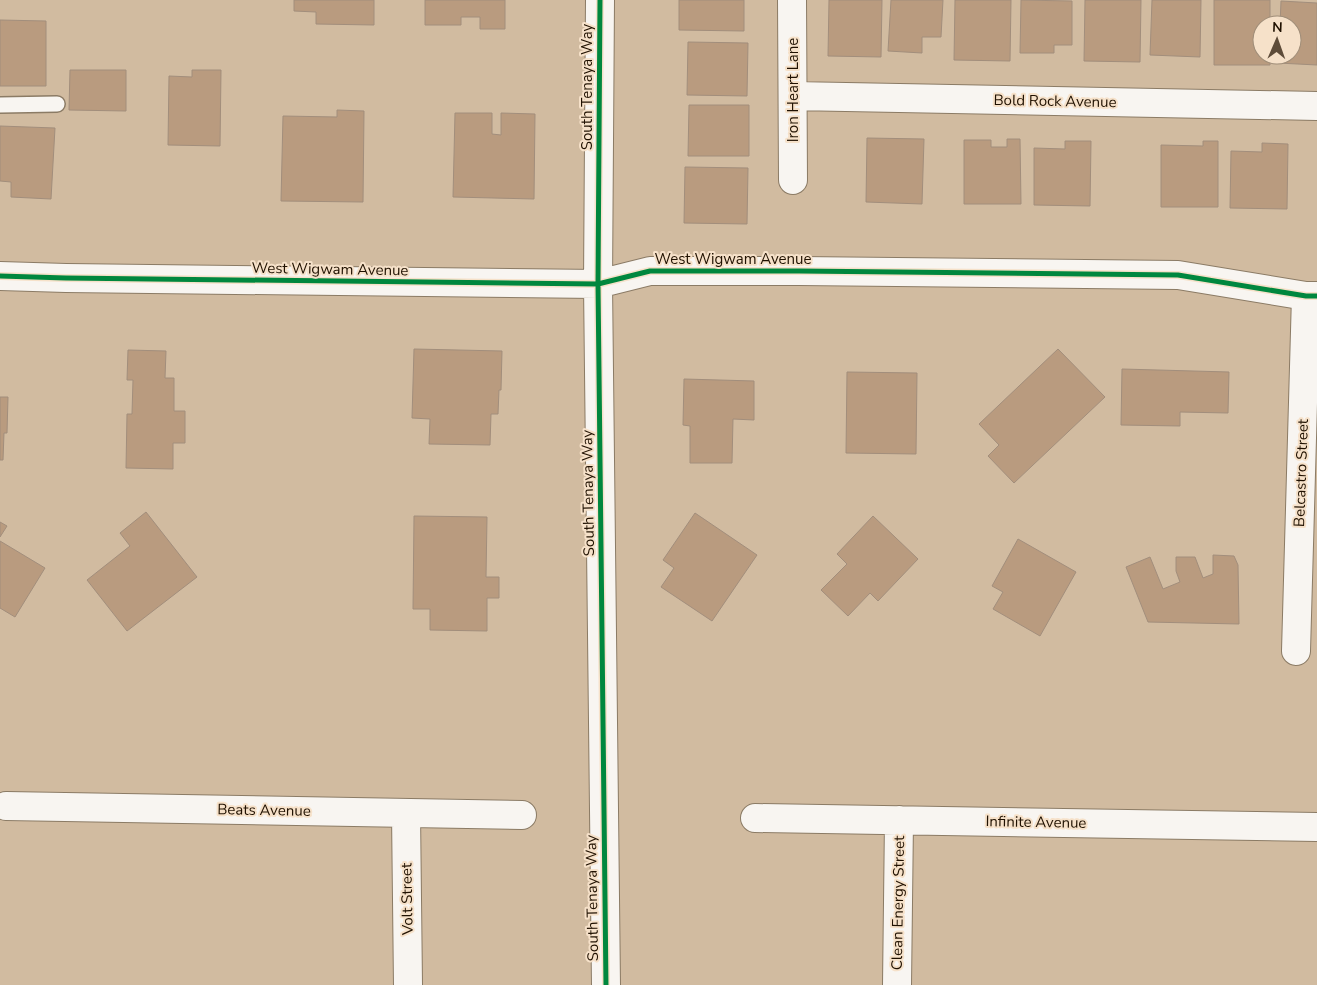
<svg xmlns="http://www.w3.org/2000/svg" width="1317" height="985" viewBox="0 0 1317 985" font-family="'Nunito Sans',sans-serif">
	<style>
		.building { fill: #b99b7f; stroke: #a28e7c }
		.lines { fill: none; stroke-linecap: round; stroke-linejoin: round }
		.lane-casing { stroke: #8b7b65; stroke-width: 18 }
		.street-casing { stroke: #8b7b65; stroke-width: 30 }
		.secondary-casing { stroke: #8b7b65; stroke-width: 30 }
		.lane { stroke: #f8f5f1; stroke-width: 15 }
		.street { stroke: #f8f5f1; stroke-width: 28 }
		.secondary { stroke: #f8f5f1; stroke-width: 28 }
		.cycleway-casing { stroke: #f6e1c9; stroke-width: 8 }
		.cycleway { stroke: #00873e; stroke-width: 5 }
		.labels { text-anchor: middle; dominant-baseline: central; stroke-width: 4; stroke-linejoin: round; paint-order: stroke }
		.street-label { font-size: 15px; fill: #201101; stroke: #f6e1c9 }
	</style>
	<rect width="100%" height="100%" fill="#d1bba0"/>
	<!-- building -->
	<path class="building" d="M294 0H374V25L316 24V12L294 11Z
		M425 0H505V29H480V17H461V25H425Z
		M679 0H744V31L679 30Z
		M829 0H882L881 57 828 56Z
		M891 0H943L941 37H922V53L888 51Z
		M955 0H1011L1010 61 954 60Z
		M1021 0 1072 1V45H1054V53H1020Z
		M1085 0H1141L1140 62 1084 61Z
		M1152 0H1201L1200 57 1150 55Z
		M1214 0H1270V25H1262V55H1270V65H1214Z
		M1281 1 1317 3V65L1278 63 1279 55H1292V25H1280Z
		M0 20 46 21V86H0Z
		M688 42 748 43 747 96 687 95Z
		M70 70H126V111L69 110Z
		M192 70H221L220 146 168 145 169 76 192 77Z
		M689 105H749V156H688Z
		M337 110 364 111 363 202 281 201 283 116 337 117Z
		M455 113H492V134L501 135V113L535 114 534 199 453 197Z
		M0 126 55 128 51 199 11 197V182L0 181Z
		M867 138 924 139 922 204 866 202Z
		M1007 139H1020L1021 204H964V140H991V147H1007Z
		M1065 141H1091L1090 206 1034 205V148L1065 149Z
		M1203 141H1218V207H1161V145L1203 146Z
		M1262 143 1288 144 1287 209 1230 208 1231 151 1262 152Z
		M685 167 748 168 747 224 684 223Z
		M414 349 502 351 501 390H499L498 414H491L490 445 429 444 430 419 412 418Z
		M1058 349 1105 397 1014 483 988 456 999 445 979 424Z
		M128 350 166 351 165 378H174V411H185V443H173V469L126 468 127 414H132L133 380H127Z
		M1122 369 1229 372 1228 413 1180 412V426L1121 425Z
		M847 372 917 373 916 454 846 453Z
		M684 379 754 381V420L733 419 732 463H690V426L683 425Z
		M0 397H8L7 433H4L3 460H0Z
		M146 512 197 577 127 631 87 580 130 546 120 533Z
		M695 513 757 555 712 621 661 587 674 568 663 560Z
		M414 516 487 517 486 577H499V598H487V631L430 630V609H413Z
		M873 516 918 559 878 601 870 593 848 616 821 590 847 564 837 554Z
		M0 522 7 526 0 537Z
		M1018 539 1076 572 1040 636 993 609 1003 592 992 586Z
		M0 541 45 568 15 617 0 608Z
		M1213 555 1234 556 1238 565 1239 624 1148 622 1126 567 1150 557 1163 589 1180 582 1176 571V557H1195L1203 578 1213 574Z"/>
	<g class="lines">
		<defs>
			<path id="lane" d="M0 105 57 104"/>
			<path id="street" d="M792 0 793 180
				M793 96 1317 106
				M1296 651 1306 296
				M6 806 522 815
				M406 813 408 985
				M755 818 1317 827
				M897 985 899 820"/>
			<path id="secondary" d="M600 0 598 284 606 985
				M0 276 66 278 598 284 650 271H799L1178 275 1306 296H1317"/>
		</defs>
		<!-- lane casing -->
		<use href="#lane" class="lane-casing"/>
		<!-- street casing -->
		<use href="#street" class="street-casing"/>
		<!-- secondary casing -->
		<use href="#secondary" class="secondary-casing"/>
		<!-- lane -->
		<use href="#lane" class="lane"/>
		<!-- street -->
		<use href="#street" class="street"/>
		<!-- secondary -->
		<use href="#secondary" class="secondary"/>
		<defs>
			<path id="cycleway" d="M600 0 598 284 606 985
				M0 276 66 278 598 284 650 271H799L1178 275 1306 296H1317"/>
		</defs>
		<!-- cycleway casing -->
		<use href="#cycleway" class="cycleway-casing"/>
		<!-- cycleway -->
		<use href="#cycleway" class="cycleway"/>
	</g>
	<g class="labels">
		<!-- street labels -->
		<g class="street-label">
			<text transform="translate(587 87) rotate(-90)">South Tenaya Way</text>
			<text transform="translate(793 90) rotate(-90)">Iron Heart Lane</text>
			<text transform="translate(1055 101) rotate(1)">Bold Rock Avenue</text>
			<text x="733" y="259">West Wigwam Avenue</text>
			<text transform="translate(330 269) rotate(1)">West Wigwam Avenue</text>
			<text transform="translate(1301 473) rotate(-88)">Belcastro Street</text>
			<text transform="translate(588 493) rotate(-91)">South Tenaya Way</text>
			<text transform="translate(264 810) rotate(1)">Beats Avenue</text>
			<text transform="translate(1036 822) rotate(1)">Infinite Avenue</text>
			<text transform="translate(592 898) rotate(-91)">South Tenaya Way</text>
			<text transform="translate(407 899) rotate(-91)">Volt Street</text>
			<text transform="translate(898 903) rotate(-89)">Clean Energy Street</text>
		</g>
	</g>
	<!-- north arrow -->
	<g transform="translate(1277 40) rotate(2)"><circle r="24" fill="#f6e1c9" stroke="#a08e79"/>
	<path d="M0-4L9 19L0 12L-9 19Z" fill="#5e4c39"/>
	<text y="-8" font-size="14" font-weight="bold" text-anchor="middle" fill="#201101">N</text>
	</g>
</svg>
